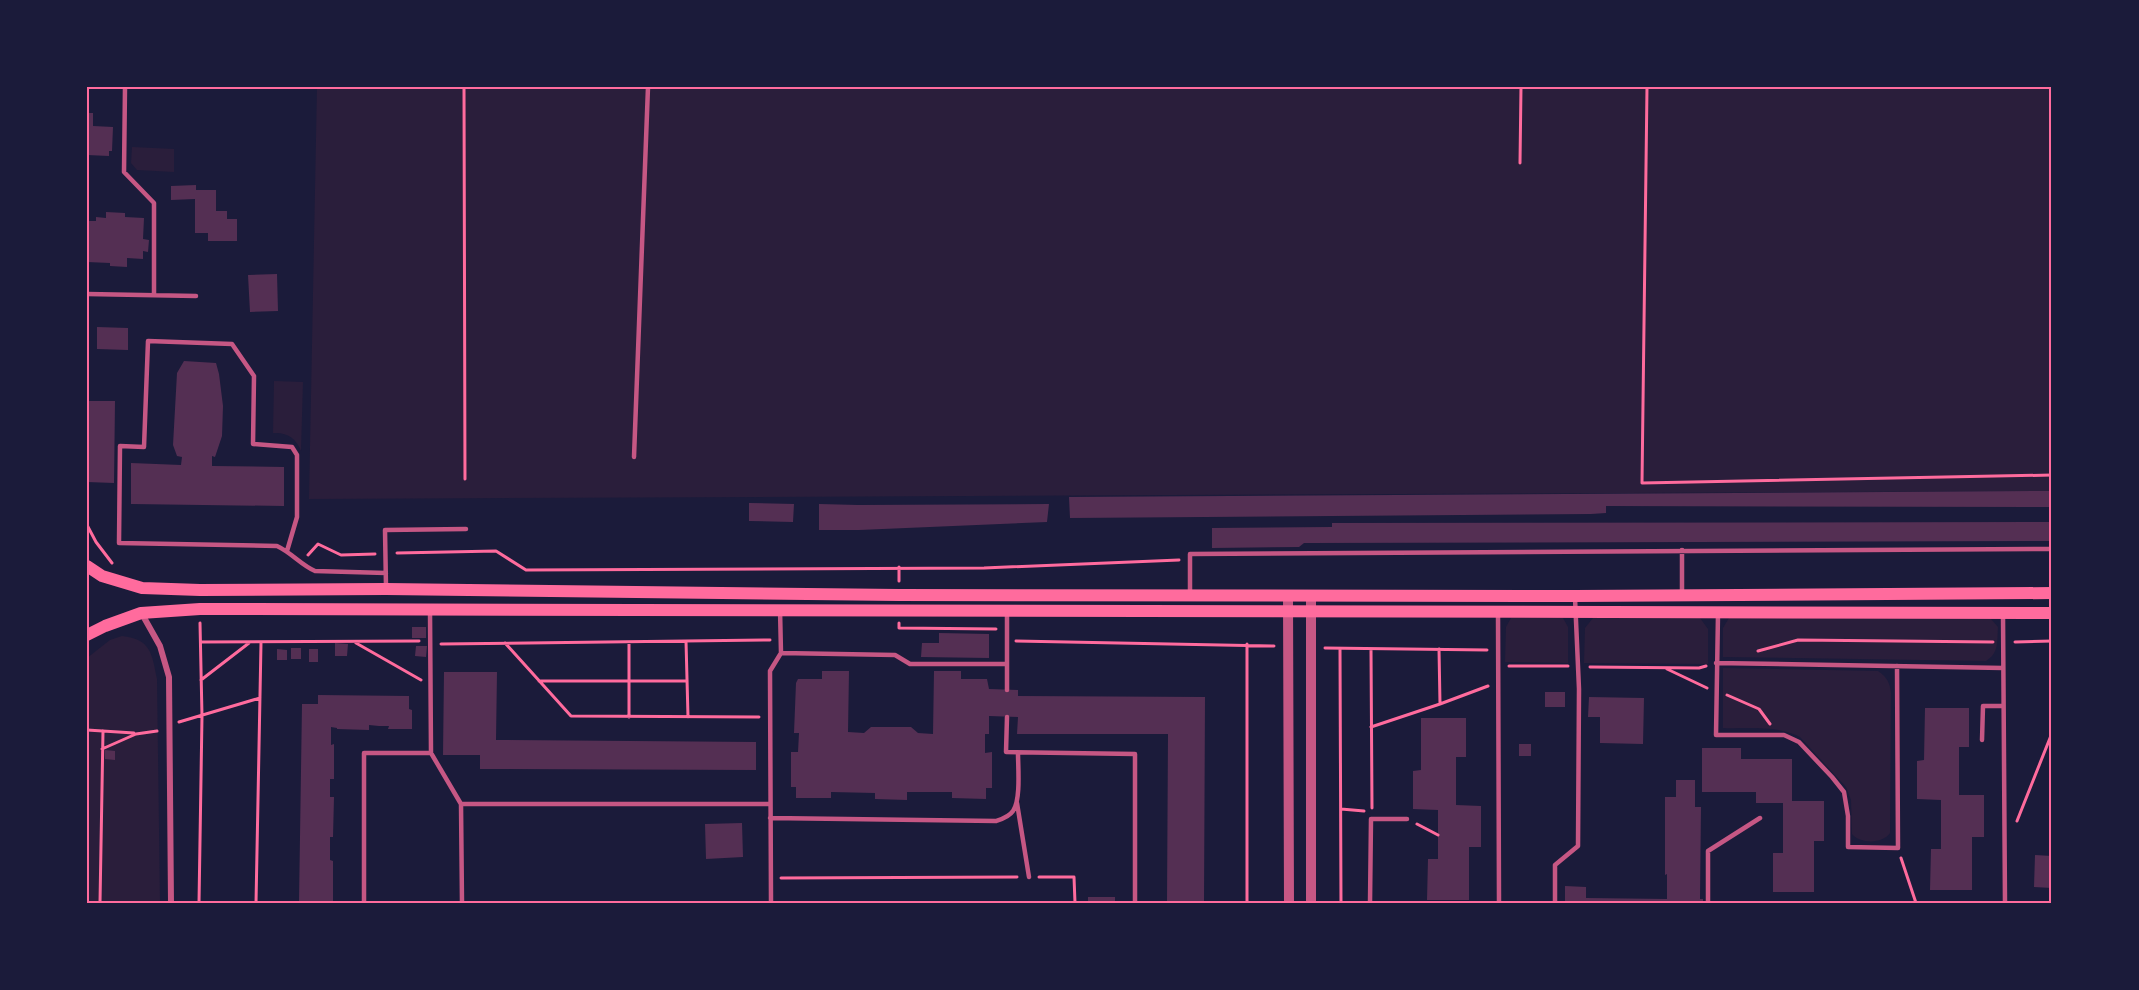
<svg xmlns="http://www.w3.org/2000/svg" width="2139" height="990" viewBox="0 0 2139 990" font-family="'Fira Sans Condensed',sans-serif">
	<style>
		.green { fill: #2a1e3b }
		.building { fill: #542f53 }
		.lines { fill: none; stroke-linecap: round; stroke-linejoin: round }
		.path { stroke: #ff6b9d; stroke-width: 3 }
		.service { stroke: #c65784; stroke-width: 4.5 }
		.minor { stroke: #c65784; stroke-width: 6 }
		.tertiary { stroke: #c65784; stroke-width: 10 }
		.secondary { stroke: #ff6b9d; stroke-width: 12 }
		.neatline { fill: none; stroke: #ff6b9d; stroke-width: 2 }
	</style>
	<rect width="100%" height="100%" fill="#1b1b3a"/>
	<!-- green -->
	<path class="green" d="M317 87H2052V491L309 499Z
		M132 147 174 149V172L137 170 131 163Z
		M274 381 303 382 301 451C296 438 287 432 273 433Z
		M1511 618H1563L1568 627V663L1505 662 1506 627Z
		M1593 618H1700L1708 629V664L1584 663 1585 628Z
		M1729 618 1991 619 1998 627C1997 642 1999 653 1986 661L1723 657V628Z
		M122 636C151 639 152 654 157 679L160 903H87V658L110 640Z
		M1723 668 1878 671C1887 677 1890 683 1891 693L1890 833C1883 844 1860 844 1852 834L1851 800 1846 787 1800 737C1778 725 1747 729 1723 728Z"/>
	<!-- building -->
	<path class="building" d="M87 113H93V126L113 127 112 151H109V156L87 155Z
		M196 185V190H216V211H227V219H237V241H208V233H195V199L171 200V186Z
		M106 212 125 213V217L144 218 143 239 149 240 148 252 143 251V259L127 258V267L110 266V263L87 262V221H96V217L106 218Z
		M277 274 278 311 250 312 248 275Z
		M97 327 128 328V350L97 349Z
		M184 361 216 363 219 374 223 406 222 436 215 457 212 456V466L284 467V506L131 504V463L181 465 182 457 177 456 173 445 177 373Z
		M87 401H115L114 483 87 482Z
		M2052 491V507L1606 506V513L1591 514 1070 518 1069 497Z
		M749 503 794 504 793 522 749 521Z
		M819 504 858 505 1049 504 1047 522 859 530H819Z
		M2052 522V541L1304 543 1299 547 1212 548V528L1332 527V523Z
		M412 627H426V638H412Z
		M939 633 989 634V658L921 657 922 643H939Z
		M335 643 348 644 347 656H335Z
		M416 646H427L426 657 415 656Z
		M291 648H301V659H291Z
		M277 649 287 650V660H277Z
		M309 649H318V662H309Z
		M822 671H849L848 732 864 733 871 727H911L918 733 933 734 934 671H961V679H987L989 689 1018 690V696L1205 697 1204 903H1167L1168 734H1017L1018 717 989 716V734H985V753L992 752V788H986V799L952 798V792H907V800L875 799V793L831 792V798H796V787H791V752H798L799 733H794L796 683 798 679H822Z
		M444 672H497L496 740 756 742V770L480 769V755H443Z
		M1545 692H1565V707H1545Z
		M318 695 409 696V709L412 710V729H388L389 726H379L369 725V730L337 729V728L331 727V745L334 744V779H330V797H334L333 837H330V860L333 861V902L299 903 302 704H318Z
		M1589 697 1644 698 1643 744 1600 743V717H1588Z
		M1925 708H1969V747H1959V795H1984V837H1972V890H1930L1931 849H1941V800L1917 799V761L1924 760Z
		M1421 718H1466V757H1456V805L1481 806V847H1469V900H1427L1428 859H1438V810L1413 809V771L1421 770Z
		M1519 744H1531V756H1519Z
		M1702 748H1741V759H1792V801H1824V841H1814V892H1773V853H1783V803H1756V792H1702Z
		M105 750 115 751V760L105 759Z
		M1676 780H1695V807H1701L1700 899H1703V903H1565V886L1586 887V898L1667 899V874L1665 875V797H1676Z
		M742 823 743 857 706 859 705 824Z
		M2035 855 2052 856V888L2034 887Z
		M1088 897H1115V903H1088Z"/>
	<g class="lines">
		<!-- path -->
		<path class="path" d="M464 87 465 479
			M1647 87 1642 483 2052 475
			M1520 163 1521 87
			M87 525 96 542 112 563
			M397 553 496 551 526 570 984 568 1179 560
			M308 555 318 544 341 555 375 554
			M899 581V567
			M899 623V628L996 629
			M686 641 688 717
			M1016 641 1274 646
			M201 642 419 641
			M629 642V717
			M2015 642 2052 641
			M356 643 421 680
			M505 643 571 716 759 717
			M441 644 770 640
			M1247 644V903
			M1325 648 1487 650
			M1340 649 1341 903
			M1439 649 1440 704
			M1371 650 1372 808
			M1758 651 1798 640 1993 642
			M1509 666H1568
			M1590 667 1699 668 1706 666
			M1667 669 1707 688
			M201 680 249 643
			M539 681H687
			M1727 695 1759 709 1770 724
			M179 722 260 698
			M1371 727 1440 704 1488 686
			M87 730 134 733
			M102 749 136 734 157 731
			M1341 809 1364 811
			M2017 821 2052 733
			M1417 824 1438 835
			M1901 858 1916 903
			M1039 877H1074L1075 903
			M781 878 1017 877
			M100 903 103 731
			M199 903 202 716 200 623
			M256 903 261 643"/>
		<!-- service -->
		<path class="service" d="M125 87 124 172 154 203V294
			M87 294 196 296
			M634 457 648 87
			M1682 550V593
			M287 551 297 517V455L292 447 253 444 254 376 232 344 148 341 144 447 120 446 119 543 277 546C292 553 301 565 315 571L386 573
			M386 587 385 530 466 529
			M1190 595V554L2052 549
			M430 611 431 753 461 804H770
			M1498 612 1499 903
			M1718 614 1716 735H1784L1799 742 1832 777 1844 792 1848 816V847L1898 848 1897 666
			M2003 615 2005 903
			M781 653 895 655 910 664H1007V611
			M1716 663 2003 668
			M1007 664V690
			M1007 717 1006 752 1135 754V903
			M1982 740 1983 706H2003
			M1017 803 1029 877
			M461 804 462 903
			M770 818 996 821C1002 819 1009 817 1013 811 1021 800 1018 767 1018 753
			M364 903V753H431
			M771 903 770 671 781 653 780 609
			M1370 903 1371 819H1407
			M1555 903V865L1578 846 1579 689 1575 598
			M1708 903V851L1760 818"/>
		<!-- minor -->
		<path class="minor" d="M142 614 160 646 169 677 171 903"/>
		<!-- tertiary -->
		<path class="tertiary" d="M1288 596 1289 903
			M1311 903V596"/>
		<!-- secondary -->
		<path class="secondary" d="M87 566 102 576 142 588 200 590 386 589 899 595 1575 596 2052 593
			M87 635 105 626 141 613 200 609C818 607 1435 613 2052 613"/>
	</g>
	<!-- border -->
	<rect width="2139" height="990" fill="none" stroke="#1b1b3a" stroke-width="177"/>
	<rect x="88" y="88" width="1962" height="814" class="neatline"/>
</svg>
